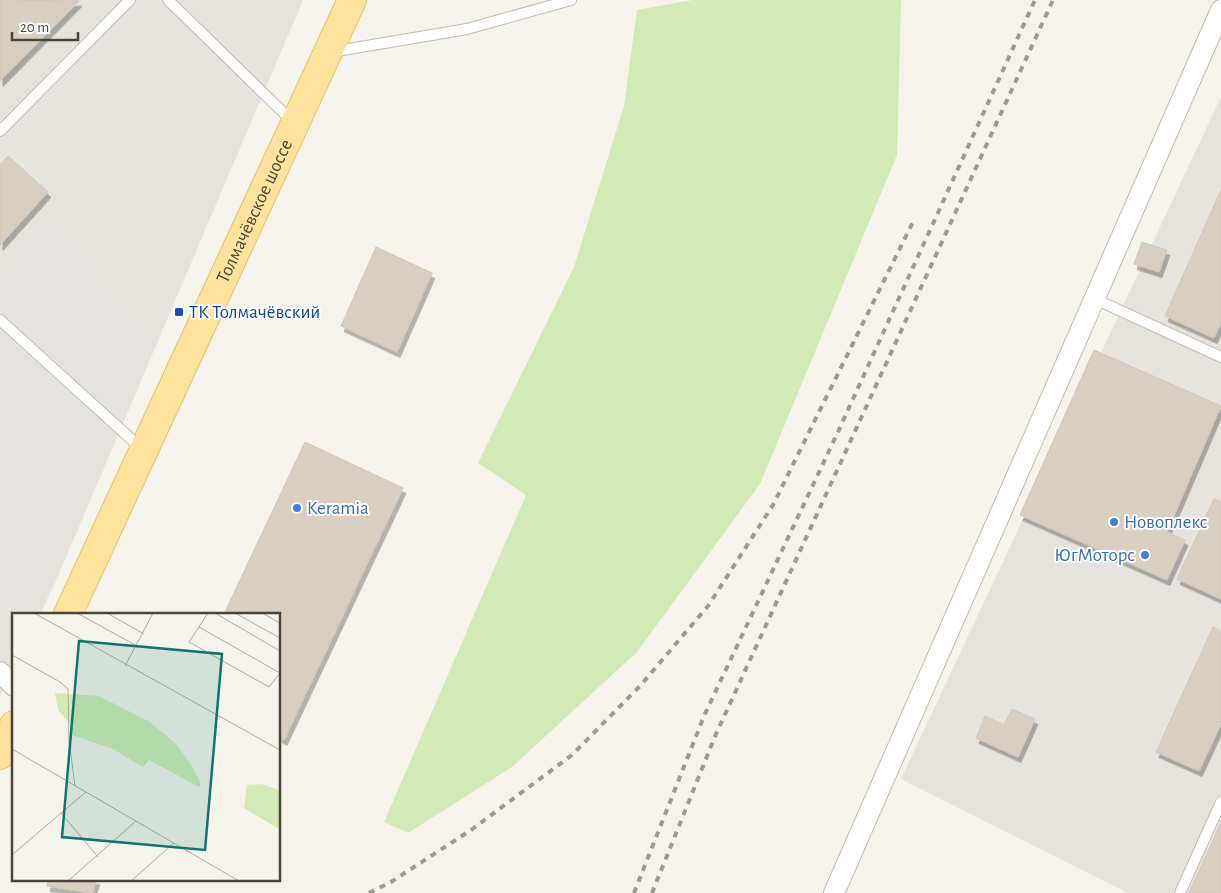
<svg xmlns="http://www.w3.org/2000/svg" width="1221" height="893" viewBox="0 0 1221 893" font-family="'Alegreya Sans',sans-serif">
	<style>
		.industrial { fill: #e6e2dd }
		.green { fill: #d2eab5 }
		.parking { fill: #e5e3e0 }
		.building { fill: #d8cfc1; stroke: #d3c7b4; filter: url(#shadow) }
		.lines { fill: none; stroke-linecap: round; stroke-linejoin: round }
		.lane-casing { stroke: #c2bbae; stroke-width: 12 }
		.street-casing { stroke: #c2bbae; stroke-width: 22 }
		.primary-casing { stroke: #e6c16a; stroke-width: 30 }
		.lane { stroke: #fff; stroke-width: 10 }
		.street { stroke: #fff; stroke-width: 20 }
		.primary { stroke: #ffe39c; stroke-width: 28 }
		.rail { stroke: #9a9a9a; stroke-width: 4; stroke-dasharray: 6 6; stroke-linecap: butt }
		.transit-dot { fill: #1a4fb4; stroke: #fff; stroke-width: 2 }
		.shop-dot { fill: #3f7fe0; stroke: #fff; stroke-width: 2 }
		.labels { text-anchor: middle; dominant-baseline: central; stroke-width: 4; stroke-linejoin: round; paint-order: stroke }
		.street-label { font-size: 19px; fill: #4b4439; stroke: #fff }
		.transit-label { font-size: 19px; fill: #164399; stroke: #fff; text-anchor: start }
		.shop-label { font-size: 19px; fill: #366cbe; stroke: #fff; text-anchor: start }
		.inset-road { fill: none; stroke: #b2ada4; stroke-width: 1 }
		.view { fill: #0f766e; fill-opacity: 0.15; stroke: #0f766e; stroke-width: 2.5 }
		.inset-edge { fill: none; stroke: #4b4439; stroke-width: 2.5 }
	</style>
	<defs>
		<filter id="shadow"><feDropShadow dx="3" dy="5.5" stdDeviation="0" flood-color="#0004"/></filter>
	</defs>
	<rect width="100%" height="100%" fill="#f6f3ec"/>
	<!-- industrial -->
	<path class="industrial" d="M0 0H303L58 576 40 614H14V668L0 696Z
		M1221 97V893H1128L901 779Z"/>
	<!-- green -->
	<path class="green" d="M692 0H901L897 155 760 484 637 652 512 767 408 833 384 822 526 495 478 463 574 267 624 106 637 10Z"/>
	<!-- parking -->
	<path class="parking" d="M47 224 157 344 21 614H14L13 629 0 618V279Z"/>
	<!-- building -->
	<path class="building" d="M0 0 79 1 0 81Z
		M8 156 48 192 0 245V165Z
		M1221 190V323L1214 338 1165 316Z
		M1142 242 1167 250 1159 272 1134 264Z
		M376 247 432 273 397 352 341 326Z
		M1094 350 1221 406 1167 532 1185 540 1167 580 1020 515Z
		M305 442 403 488 284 740 279 737V614H224Z
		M1214 499 1221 502V599L1177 579Z
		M1213 627 1221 631V724L1199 771 1156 752Z
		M1012 709 1035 719 1018 757 976 738 985 716 1004 725Z
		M1221 823V893H1189Z
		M49 879H97L92 893 47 886Z"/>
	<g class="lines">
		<defs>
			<path id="lane" d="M168 0 293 122
				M331 52 467 29 571 0
				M0 131 130 0
				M1095 299 1221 357
				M0 320 142 449
				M1180 893 1221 802"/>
			<path id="street" d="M0 672 14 686
				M834 893 1221 10"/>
			<g id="primary">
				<path id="s1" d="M68 614 352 0"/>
				<path d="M0 755 14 725"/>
			</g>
		</defs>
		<!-- lane casing -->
		<use href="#lane" class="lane-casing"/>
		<!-- street casing -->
		<use href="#street" class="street-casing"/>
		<!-- primary casing -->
		<use href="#primary" class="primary-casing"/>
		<!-- lane -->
		<use href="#lane" class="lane"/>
		<!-- street -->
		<use href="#street" class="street"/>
		<!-- primary -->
		<use href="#primary" class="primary"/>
		<!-- rail -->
		<path class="rail" d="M369 893 391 882 471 830 572 755 640 686 708 606 773 505 914 220
			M634 893 704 716 837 434 1035 0
			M652 893 716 734 1053 0"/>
	</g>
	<!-- markers -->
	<rect class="transit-dot" x="174" y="307" width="10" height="10" rx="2.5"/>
	<g class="shop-dot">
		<circle cx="297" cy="508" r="5"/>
		<circle cx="1114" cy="522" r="5"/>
		<circle cx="1145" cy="555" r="5"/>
	</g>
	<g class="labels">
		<!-- street labels -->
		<g class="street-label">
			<text stroke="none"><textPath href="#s1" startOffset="444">Толмачёвское шоссе</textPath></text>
		</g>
		<!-- transit labels -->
		<g class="transit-label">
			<text x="189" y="312">ТК Толмачёвский</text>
		</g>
		<!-- shop labels -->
		<g class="shop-label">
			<text x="307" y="508">Keramia</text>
			<text x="1124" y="522">Новоплекс</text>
			<text x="1135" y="555" text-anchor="end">ЮгМоторс</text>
		</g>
	</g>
	<!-- overview -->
	<g transform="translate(12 613)">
		<rect width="268" height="268" fill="#f6f3ec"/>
		<path d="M43 80 87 83 138 109 164 131 180 153 189 171 187 174 137 147 131 154 101 136 60 122V113L46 97ZM249 171 267 177V216L232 195 235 172Z" fill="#d2eab5"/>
		<path class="inset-road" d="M22 0 268 137M65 0 125 33M95 0 132 21M203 0 268 38M223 0 268 25M250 0 268 10M187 14 268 60 257 74 177 29 196 0M0 42 48 69 56 76 57 128 63 173M113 53 141 0M0 136 227 268M74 179 49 200 86 244M0 242 49 200M56 268 124 208M119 268 162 230"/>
		<path class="view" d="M67 28 210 41 193 237 50 224Z"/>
		<rect width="268" height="268" class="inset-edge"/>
	</g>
	<!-- scale -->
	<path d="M12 32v8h66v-8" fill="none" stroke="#4b4439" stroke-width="2.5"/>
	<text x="20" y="32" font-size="15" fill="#4b4439" stroke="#ffffff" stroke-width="4" paint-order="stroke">20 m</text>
</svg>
